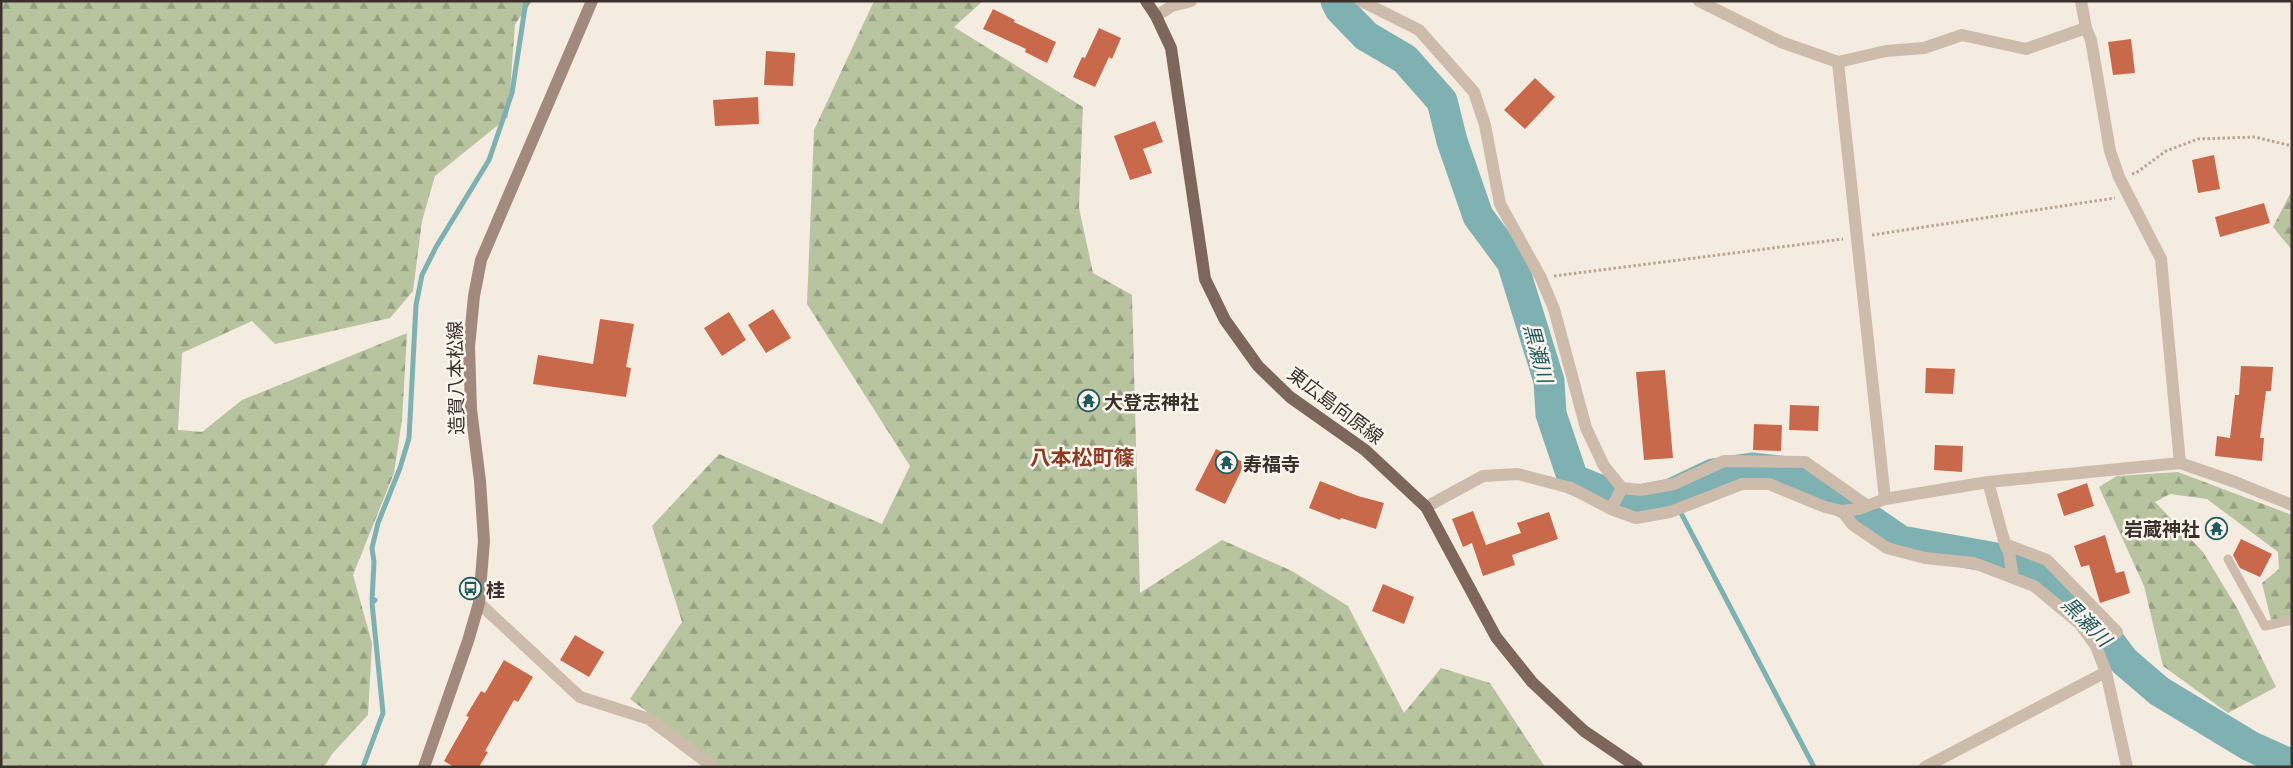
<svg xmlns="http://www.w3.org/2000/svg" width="2293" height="768" viewBox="0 0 2293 768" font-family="Commissioner,'Noto Sans JP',sans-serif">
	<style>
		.forest { fill: url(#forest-firs) }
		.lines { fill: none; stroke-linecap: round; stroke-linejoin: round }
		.stream { stroke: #7fb0b2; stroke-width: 5 }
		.river { stroke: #7fb0b2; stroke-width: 31 }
		.building { fill: #c8694b }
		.path { stroke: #b9a596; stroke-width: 3; stroke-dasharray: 2.5 2.5; stroke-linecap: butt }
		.service { stroke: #cdbbac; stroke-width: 9 }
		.minor { stroke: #cdbbac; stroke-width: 12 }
		.secondary { stroke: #a18a7d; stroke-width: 12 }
		.primary { stroke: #7d675c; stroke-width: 12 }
		.labels { text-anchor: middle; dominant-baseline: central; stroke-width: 5; stroke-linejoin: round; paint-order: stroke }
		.street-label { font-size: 19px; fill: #3b302b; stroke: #fbf5ee }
		.poi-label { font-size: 19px; font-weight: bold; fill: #3b302b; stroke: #fbf5ee; text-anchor: start }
		.water-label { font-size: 20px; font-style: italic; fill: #1f5a5e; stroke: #fbf5ee }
		.quarter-label { font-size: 21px; font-weight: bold; fill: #8c3b22; stroke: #fbf5ee }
	</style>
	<defs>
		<pattern id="forest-firs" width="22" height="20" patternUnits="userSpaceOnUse" patternTransform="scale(1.25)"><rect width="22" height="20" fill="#b8c4a0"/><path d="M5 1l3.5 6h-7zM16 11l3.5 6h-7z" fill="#97a083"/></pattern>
	</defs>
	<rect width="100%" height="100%" fill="#f4ebe1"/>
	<!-- forest -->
	<path class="forest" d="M1 1H532L515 24 508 117 435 176 422 221 413 291 390 318 275 344 252 321 182 353 178 430 202 432 242 400 407 333 402 420 394 473 353 575 372 643 368 715 332 754 324 767H1Z
		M874 1H983L954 27 1083 107 1079 208 1093 273 1132 295 1140 593 1222 540 1292 571 1348 606 1404 713 1441 668 1490 683 1545 767H721L630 699 682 622 652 526 719 454 882 524 910 466 807 304 814 130Z
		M2290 194H2292V250L2273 227Z
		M2178 472 2292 515V616L2271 620 2262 583 2279 569 2278 552 2207 499 2170 494 2155 502 2203 552 2237 608 2276 687 2228 713 2163 666 2144 586 2099 487 2117 476Z"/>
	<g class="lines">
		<!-- stream -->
		<path class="stream" d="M1671 494 1814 767
			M363 767 383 713 372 603 375 600H372L374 562 372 548 378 523 400 468 409 438 416 305 422 275 436 247 489 160 512 93 526 1"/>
		<!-- river -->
		<path class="river" d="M1336 1 1340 9 1366 36 1405 59 1442 101 1452 141 1478 216 1512 262 1549 381 1551 414 1573 479 1628 502 1671 494 1713 474 1752 468 1797 473 1809 478 1843 502
			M1866 517 1901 541 2024 563 2097 625 2124 661 2159 691 2250 746 2292 765"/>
	</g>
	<!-- building -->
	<path class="building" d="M993 9 1015 20 1014 22 1056 42 1047 63 1025 52 1026 49 983 29Z
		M1099 28 1121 38 1112 59 1109 57 1095 87 1073 77 1082 57 1085 58Z
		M2131 39 2135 73 2113 75 2108 42Z
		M766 51 795 53 793 86 764 85Z
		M1535 78 1555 97 1525 129 1504 110Z
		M758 97 759 124 715 126 713 100Z
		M1155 121 1163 142 1143 149 1152 173 1130 180 1114 136Z
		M2214 155 2220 189 2198 193 2192 160Z
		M2264 203 2270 223 2220 237 2215 217Z
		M773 309 791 338 766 353 748 325Z
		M729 312 746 340 722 356 704 328Z
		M600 319 634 324 626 367 631 368 626 397 533 384 538 355 593 364Z
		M2241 366 2273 367 2271 391H2266L2260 438H2264L2262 461 2215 456 2217 436 2230 438 2235 395H2239Z
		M1926 368 1955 369 1953 394 1925 393Z
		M1665 370 1673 458 1644 460 1636 372Z
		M1790 405 1819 406 1818 431 1789 430Z
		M1754 424 1782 425 1781 451 1753 450Z
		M1935 445 1963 446 1962 472 1934 470Z
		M1216 449 1245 463 1225 504 1195 490Z
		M1320 481 1358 496 1384 503 1376 529 1341 518 1340 520 1309 508Z
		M2087 483 2094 506 2064 516 2057 494Z
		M1473 511 1486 545 1521 533 1517 523 1549 512 1558 539 1512 555 1515 565 1483 576 1472 543 1463 547 1452 519Z
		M2105 535 2116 573 2124 571 2130 593 2100 603 2089 565 2081 567 2074 546Z
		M2241 539 2272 554 2260 577 2240 568 2233 555Z
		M1383 584 1414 597 1404 624 1372 611Z
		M575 635 604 652 589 677 560 660Z
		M504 660 533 677 518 702 514 700 485 751 488 752 479 767H454L444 761 469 717 466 716 481 691 485 693Z"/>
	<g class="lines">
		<!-- path -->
		<path class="path" d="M2132 174 2136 173 2166 151 2198 139 2255 137 2292 146
			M1872 235 2115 198
			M1554 276 1843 239"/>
		<!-- service -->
		<path class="service" d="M2228 559 2265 626 2292 620"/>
		<!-- minor -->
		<path class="minor" d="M1361 1 1419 30 1474 92 1485 125 1500 204 1541 278 1554 309 1586 428 1604 466 1622 488 1611 509
			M1699 1 1781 42 1838 62 1886 51 1924 48 1962 35 2026 49 2086 28
			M2081 1 2086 28 2091 40 2110 151 2119 177 2161 259 2180 463
			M1156 16 1172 6 1191 1
			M1838 62 1885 499
			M1988 482 2005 544 2047 560 2117 632 2096 646
			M1622 488 1641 490 1674 484 1724 461 1805 462 1866 505
			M1426 507 1483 476 1518 474 1571 488 1611 509 1636 518 1670 512 1742 484H1769L1825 507 1842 511 1859 509 1885 499 1988 482 2180 463 2235 482 2292 505
			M1842 511 1853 525 1887 548 1925 558 1974 563 2034 586 2079 623 2096 646 2106 672 2127 767
			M2005 544 2009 552 2013 578
			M479 603 580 697 649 719 713 767
			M1925 767 2106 672"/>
		<!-- secondary -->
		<path class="secondary" d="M424 767 468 641 479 603 484 541 480 481 471 409 469 347 474 296 481 260 592 1"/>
		<!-- primary -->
		<path class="primary" d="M1146 1 1156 16 1171 48 1205 279 1225 320 1258 366 1290 397 1365 450 1426 507 1496 637 1532 682 1584 731 1637 767"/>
	</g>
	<!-- icons -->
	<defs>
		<symbol id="temple-ring" viewBox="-11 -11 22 22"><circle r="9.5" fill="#fbf5ee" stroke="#1f5a5e" stroke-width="1.5"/><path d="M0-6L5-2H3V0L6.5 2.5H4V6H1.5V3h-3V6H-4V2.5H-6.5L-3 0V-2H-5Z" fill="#1f5a5e"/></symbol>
		<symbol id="bus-ring" viewBox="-11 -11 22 22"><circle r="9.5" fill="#fbf5ee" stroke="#1f5a5e" stroke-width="1.5"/><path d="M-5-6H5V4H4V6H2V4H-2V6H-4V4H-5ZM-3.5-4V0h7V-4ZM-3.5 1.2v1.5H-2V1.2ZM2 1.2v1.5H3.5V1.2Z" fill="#1f5a5e"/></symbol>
	</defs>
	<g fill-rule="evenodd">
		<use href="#temple-ring" x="1076" y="388" width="25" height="25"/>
		<use href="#temple-ring" x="1214" y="450" width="25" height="25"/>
		<use href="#temple-ring" x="2204" y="516" width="25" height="25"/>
		<use href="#bus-ring" x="458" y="576" width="25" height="25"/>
	</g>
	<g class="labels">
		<!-- street labels -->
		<g class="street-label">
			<text transform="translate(455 378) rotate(-91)">造賀八本松線</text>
			<text transform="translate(1336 405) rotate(37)">東広島向原線</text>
		</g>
		<!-- poi labels -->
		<g class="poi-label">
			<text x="1104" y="401">大登志神社</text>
			<text x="1243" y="463">寿福寺</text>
			<text x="2200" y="528" text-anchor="end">岩蔵神社</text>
			<text x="486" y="589">桂</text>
		</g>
		<!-- water labels -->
		<g class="water-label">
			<text transform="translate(1539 353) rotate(75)">黒瀬川</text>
			<text transform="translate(2087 621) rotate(45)">黒瀬川</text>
		</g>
		<!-- quarter labels -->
		<g class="quarter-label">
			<text x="1082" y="456">八本松町篠</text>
		</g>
	</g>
	<!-- border -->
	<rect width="2293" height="768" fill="none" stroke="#3b302b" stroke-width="5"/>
</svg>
